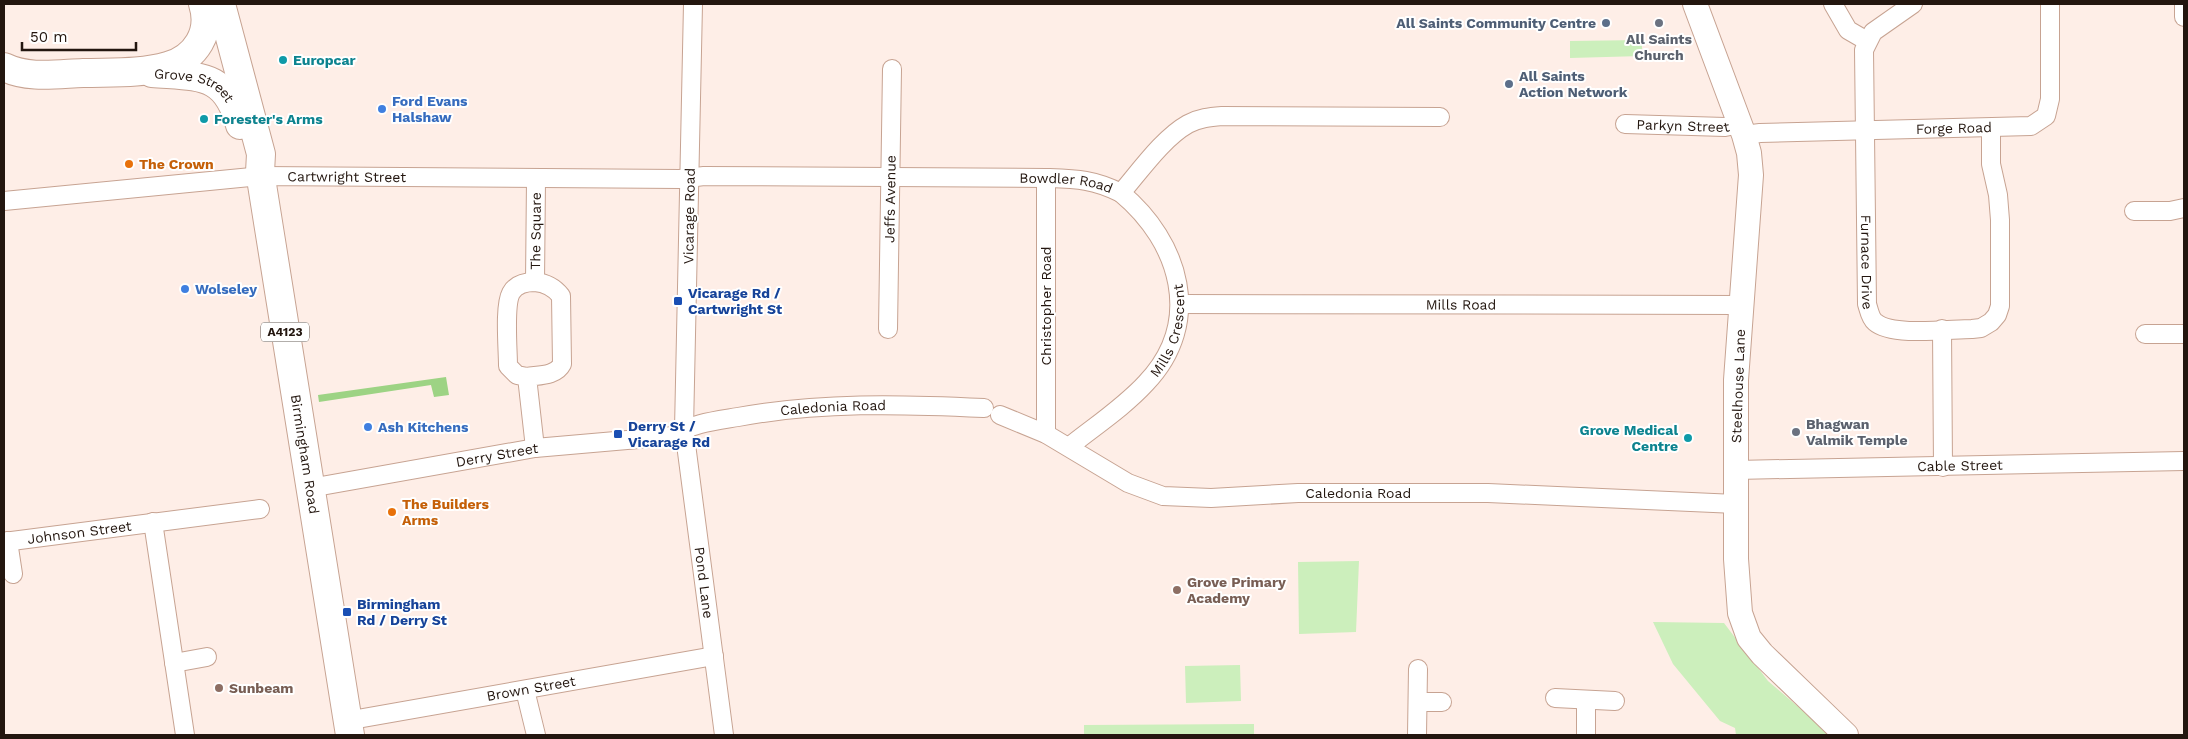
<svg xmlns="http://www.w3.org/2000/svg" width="2188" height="739" viewBox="0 0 2188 739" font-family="'Work Sans',sans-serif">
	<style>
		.green { fill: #ccefbc }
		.forest { fill: #9dd384 }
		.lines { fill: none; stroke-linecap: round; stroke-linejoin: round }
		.street-casing { stroke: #c7a392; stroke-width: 20 }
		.secondary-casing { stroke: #c7a392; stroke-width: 26 }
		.highway-casing { stroke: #c7a392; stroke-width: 30 }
		.street { stroke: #fff; stroke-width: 18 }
		.secondary { stroke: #fff; stroke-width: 24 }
		.highway { stroke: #fff; stroke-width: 28 }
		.service-dot { fill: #5c6f8a; stroke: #fff; stroke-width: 2 }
		.worship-dot { fill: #6b7280; stroke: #fff; stroke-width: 2 }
		.culture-dot { fill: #0f9aa8; stroke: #fff; stroke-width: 2 }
		.shop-dot { fill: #3f7fe0; stroke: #fff; stroke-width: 2 }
		.food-dot { fill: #e8710a; stroke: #fff; stroke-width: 2 }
		.transit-dot { fill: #1a4fb4; stroke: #fff; stroke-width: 2 }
		.education-dot { fill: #8d6e63; stroke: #fff; stroke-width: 2 }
		.labels { text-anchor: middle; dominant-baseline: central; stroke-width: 4; stroke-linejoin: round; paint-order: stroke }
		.shield { fill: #fff; stroke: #655c57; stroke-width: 1 }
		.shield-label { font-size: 12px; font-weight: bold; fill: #23160f }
		.service-label { font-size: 14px; font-weight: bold; fill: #4e5e75; stroke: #fff; text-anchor: end }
		.worship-label { font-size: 14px; font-weight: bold; fill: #5b616d; stroke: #fff }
		.culture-label { font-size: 14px; font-weight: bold; fill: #0d838f; stroke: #fff; text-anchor: start }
		.street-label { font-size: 14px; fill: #23160f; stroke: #fff }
		.shop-label { font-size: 14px; font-weight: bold; fill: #366cbe; stroke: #fff; text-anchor: start }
		.food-label { font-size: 14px; font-weight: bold; fill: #c56008; stroke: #fff; text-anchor: start }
		.transit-label { font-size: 14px; font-weight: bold; fill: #164399; stroke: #fff; text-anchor: start }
		.education-label { font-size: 14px; font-weight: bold; fill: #785e54; stroke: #fff; text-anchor: start }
	</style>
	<rect width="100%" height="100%" fill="#feeee7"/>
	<!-- green -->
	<path class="green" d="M1642 40V56L1570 58V41Z
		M1359 561 1356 632 1299 634 1298 562Z
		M1653 622 1724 623 1768 681 1831 735H1736L1735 728 1720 721 1673 664Z
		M1240 665 1241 701 1186 703 1185 666Z
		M1254 724V735H1084V725Z"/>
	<!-- forest -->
	<path class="forest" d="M446 377 449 395 434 397 431 385 319 402 318 395Z"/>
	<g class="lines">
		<defs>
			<g id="street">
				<path id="s1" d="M693 4 684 429 724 735"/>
				<path d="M1833 4 1848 30 1867 41"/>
				<path id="s2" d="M1913 4 1873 32 1864 50 1867 304C1869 310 1870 318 1875 322 1892 337 1950 329 1972 329L1981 328 1991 322 1997 315 2000 306V220L1998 195 1991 164V128"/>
				<path d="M2184 4V17"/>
				<path id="s3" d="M1625 124 1725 127 1740 124"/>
				<path id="s4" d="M1744 135 1760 133 2031 126 2046 116 2050 99V4"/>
				<path d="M1046 178V434"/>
				<path id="s5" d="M4 201 261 176 680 179 704 176 1046 178C1076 179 1093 179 1121 193 1140 171 1163 138 1188 124 1199 118 1210 117 1222 116L1440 117"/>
				<path d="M2134 211H2170L2184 208"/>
				<path id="s6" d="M535 282 536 180"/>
				<path id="s7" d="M1180 304 1741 305"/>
				<path id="s8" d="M888 329 892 69"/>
				<path d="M1942 329 1943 467"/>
				<path d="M2145 334H2184"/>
				<path d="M527 377C539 375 556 376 562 364L561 296C554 287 546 283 535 282 526 282 516 284 511 293 504 306 508 349 508 366L517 375 527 377 535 448"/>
				<path id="s9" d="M1000 415 1046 434 1128 483 1163 496 1211 498 1298 493H1488L1736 504"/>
				<path id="s10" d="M1070 446C1095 426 1124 407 1146 383 1204 322 1180 242 1121 193"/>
				<path id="s11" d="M1736 470 2184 461"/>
				<path id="s12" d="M310 488 535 448 673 436C693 423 714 421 738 417 819 402 901 404 984 408"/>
				<path d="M153 522 185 735"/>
				<path d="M8 541 13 574"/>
				<path id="s13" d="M4 542 260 509"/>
				<path d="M174 663 207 657"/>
				<path d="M525 690 536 735"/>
				<path d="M1555 698 1615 701"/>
				<path d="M1586 700V735"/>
				<path d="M1418 702H1442"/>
				<path id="s14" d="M346 721 714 656"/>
				<path d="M1417 735 1418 669"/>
			</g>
			<path id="secondary" d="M1695 4 1744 135 1749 153 1751 175 1736 380V559L1740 613 1749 638 1762 654 1846 735"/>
			<g id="highway">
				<path id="s15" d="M221 4 261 154 260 172 350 735"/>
				<path d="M4 67C28 79 57 74 83 73 111 72 141 74 168 66 196 58 212 32 203 4"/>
				<path id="s16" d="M152 73C200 77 226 72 240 125"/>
			</g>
		</defs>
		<!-- street casing -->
		<use href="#street" class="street-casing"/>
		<!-- secondary casing -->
		<use href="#secondary" class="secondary-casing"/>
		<!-- highway casing -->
		<use href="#highway" class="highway-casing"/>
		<!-- street -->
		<use href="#street" class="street"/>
		<!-- secondary -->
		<use href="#secondary" class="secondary"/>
		<!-- highway -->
		<use href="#highway" class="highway"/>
	</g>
	<!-- markers -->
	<g class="service-dot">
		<circle cx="1606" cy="23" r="5"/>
		<circle cx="1509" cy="84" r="5"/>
	</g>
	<g class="worship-dot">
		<circle cx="1659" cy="23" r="5"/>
		<circle cx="1796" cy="432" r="5"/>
	</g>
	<g class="culture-dot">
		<circle cx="283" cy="60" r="5"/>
		<circle cx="204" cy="119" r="5"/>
		<circle cx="1688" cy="438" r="5"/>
	</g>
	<g class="shop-dot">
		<circle cx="382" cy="109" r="5"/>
		<circle cx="185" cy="289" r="5"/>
		<circle cx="368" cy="427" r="5"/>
	</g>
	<g class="food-dot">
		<circle cx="129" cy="164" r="5"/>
		<circle cx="392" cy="512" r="5"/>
	</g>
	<g class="transit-dot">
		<rect x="673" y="296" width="10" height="10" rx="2.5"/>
		<rect x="613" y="429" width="10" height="10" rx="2.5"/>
		<rect x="342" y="607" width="10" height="10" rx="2.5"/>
	</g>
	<g class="education-dot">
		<circle cx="1177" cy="590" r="5"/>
		<circle cx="219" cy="688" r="5"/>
	</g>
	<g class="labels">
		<!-- shield labels -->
		<rect class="shield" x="261" y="322.5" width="48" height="19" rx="4"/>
		<g class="shield-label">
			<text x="285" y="332">A4123</text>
		</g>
		<!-- service labels -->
		<g class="service-label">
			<text x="1596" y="23">All Saints Community Centre</text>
			<text x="1519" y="76" text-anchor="start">All Saints<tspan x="1519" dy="16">Action Network</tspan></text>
		</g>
		<!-- worship labels -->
		<g class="worship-label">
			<text x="1659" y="39">All Saints<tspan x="1659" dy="16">Church</tspan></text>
			<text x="1806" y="424" text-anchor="start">Bhagwan<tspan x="1806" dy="16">Valmik Temple</tspan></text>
		</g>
		<!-- culture labels -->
		<g class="culture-label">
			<text x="293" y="60">Europcar</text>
			<text x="214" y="119">Forester's Arms</text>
			<text x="1678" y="430" text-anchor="end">Grove Medical<tspan x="1678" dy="16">Centre</tspan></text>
		</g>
		<!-- street labels -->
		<g class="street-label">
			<text stroke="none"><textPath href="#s16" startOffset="45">Grove Street</textPath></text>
			<text stroke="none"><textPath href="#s3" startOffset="58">Parkyn Street</textPath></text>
			<text stroke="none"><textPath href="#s4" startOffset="210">Forge Road</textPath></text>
			<text stroke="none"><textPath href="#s5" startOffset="344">Cartwright Street</textPath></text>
			<text stroke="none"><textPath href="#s5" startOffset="1064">Bowdler Road</textPath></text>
			<text stroke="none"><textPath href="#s8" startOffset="130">Jeffs Avenue</textPath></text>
			<text transform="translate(689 216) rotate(-89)">Vicarage Road</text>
			<text stroke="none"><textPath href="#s6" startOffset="51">The Square</textPath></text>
			<text stroke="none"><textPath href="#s2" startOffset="281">Furnace Drive</textPath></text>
			<text stroke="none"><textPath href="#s7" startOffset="281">Mills Road</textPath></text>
			<text transform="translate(1046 306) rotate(-90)">Christopher Road</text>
			<text stroke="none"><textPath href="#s10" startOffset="158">Mills Crescent</textPath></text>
			<text transform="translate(1738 386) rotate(-88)">Steelhouse Lane</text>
			<text stroke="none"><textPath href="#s12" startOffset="531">Caledonia Road</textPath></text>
			<text stroke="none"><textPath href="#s15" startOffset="459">Birmingham Road</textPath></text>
			<text stroke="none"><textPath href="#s12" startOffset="190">Derry Street</textPath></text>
			<text stroke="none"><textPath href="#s11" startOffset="224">Cable Street</textPath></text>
			<text stroke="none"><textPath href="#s9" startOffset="378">Caledonia Road</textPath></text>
			<text stroke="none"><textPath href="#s13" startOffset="76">Johnson Street</textPath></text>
			<text stroke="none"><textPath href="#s1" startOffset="580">Pond Lane</textPath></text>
			<text stroke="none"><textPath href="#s14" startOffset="188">Brown Street</textPath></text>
		</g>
		<!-- shop labels -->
		<g class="shop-label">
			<text x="392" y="101">Ford Evans<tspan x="392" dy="16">Halshaw</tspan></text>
			<text x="195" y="289">Wolseley</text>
			<text x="378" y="427">Ash Kitchens</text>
		</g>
		<!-- food labels -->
		<g class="food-label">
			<text x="139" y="164">The Crown</text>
			<text x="402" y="504">The Builders<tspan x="402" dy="16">Arms</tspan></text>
		</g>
		<!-- transit labels -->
		<g class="transit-label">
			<text x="688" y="293">Vicarage Rd /<tspan x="688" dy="16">Cartwright St</tspan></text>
			<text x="628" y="426">Derry St /<tspan x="628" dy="16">Vicarage Rd</tspan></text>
			<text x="357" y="604">Birmingham<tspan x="357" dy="16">Rd / Derry St</tspan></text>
		</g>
		<!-- education labels -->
		<g class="education-label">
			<text x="1187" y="582">Grove Primary<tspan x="1187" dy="16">Academy</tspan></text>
			<text x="229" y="688">Sunbeam</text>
		</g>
	</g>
	<!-- border -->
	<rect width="2188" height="739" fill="none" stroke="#23160f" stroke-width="10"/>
	<!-- scale -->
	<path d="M22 42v8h114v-8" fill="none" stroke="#23160f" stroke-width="2.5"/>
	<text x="30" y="42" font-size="15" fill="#23160f" stroke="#ffffff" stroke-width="4" paint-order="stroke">50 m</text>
</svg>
